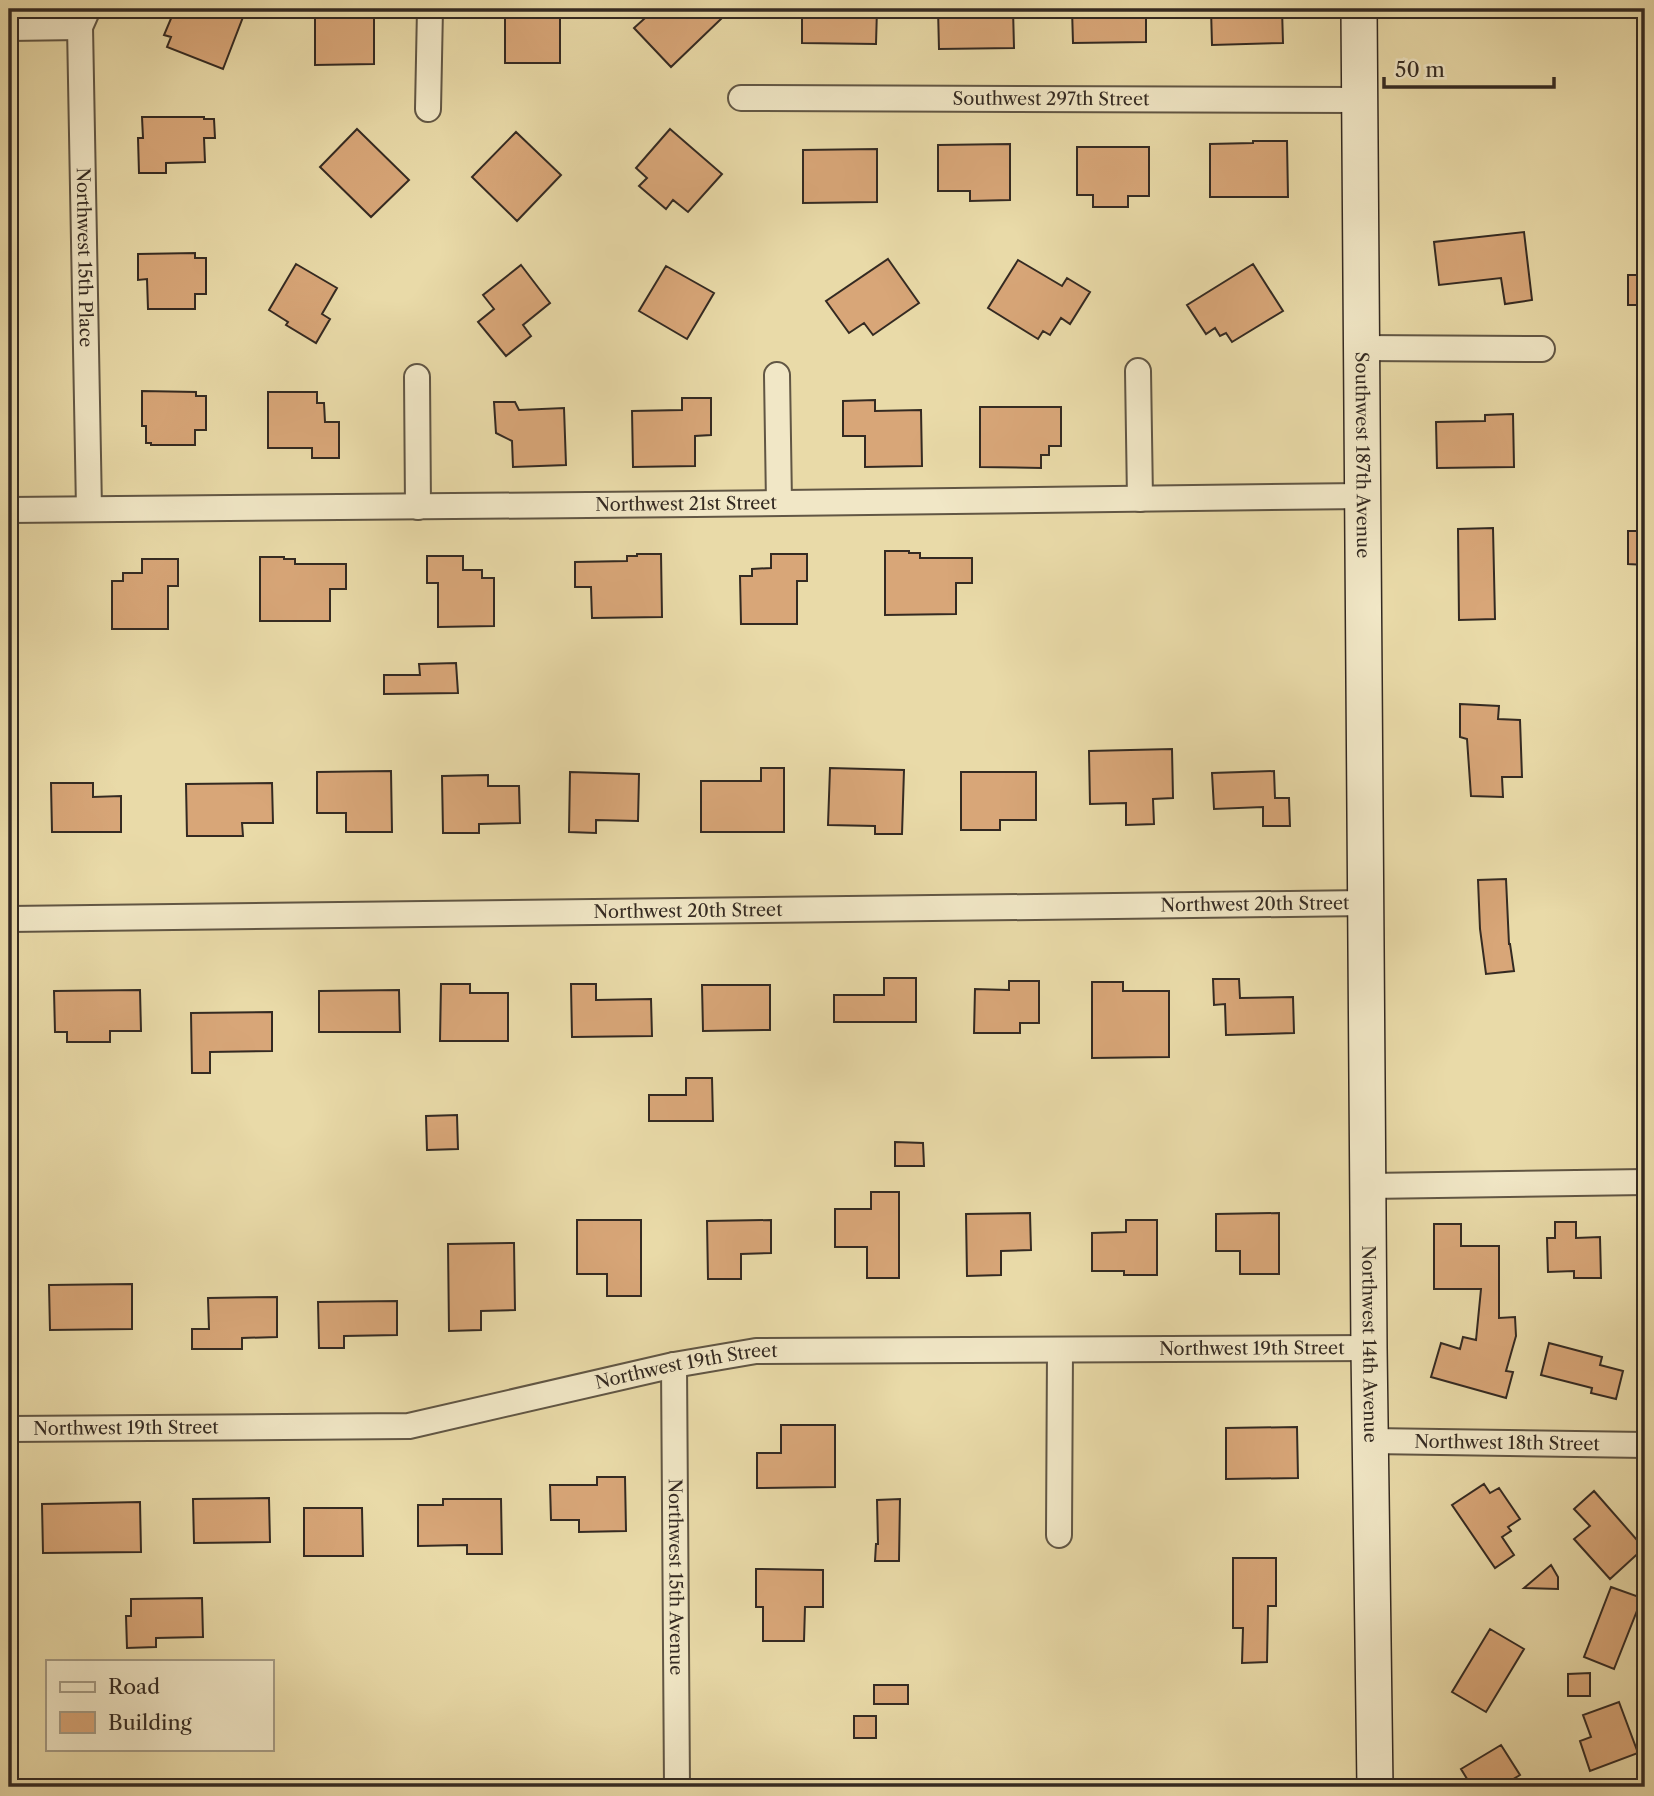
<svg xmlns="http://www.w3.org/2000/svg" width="1654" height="1796" viewBox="0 0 1654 1796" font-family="'Libre Caslon Text',serif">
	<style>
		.building { fill: #d8a678; stroke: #342a22; stroke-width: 2 }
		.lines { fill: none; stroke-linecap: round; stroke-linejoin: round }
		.street-casing { stroke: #615644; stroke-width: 28 }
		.secondary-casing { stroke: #342a22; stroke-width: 38 }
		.street { stroke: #f1e7c6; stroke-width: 24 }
		.secondary { stroke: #f1e7c6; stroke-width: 35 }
		.labels { text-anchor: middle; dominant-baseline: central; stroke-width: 5; stroke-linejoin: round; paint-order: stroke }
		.street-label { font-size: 18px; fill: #342a22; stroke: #f1e7c6 }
	</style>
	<rect width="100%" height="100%" fill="#e9daa8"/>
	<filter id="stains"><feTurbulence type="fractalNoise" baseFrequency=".00286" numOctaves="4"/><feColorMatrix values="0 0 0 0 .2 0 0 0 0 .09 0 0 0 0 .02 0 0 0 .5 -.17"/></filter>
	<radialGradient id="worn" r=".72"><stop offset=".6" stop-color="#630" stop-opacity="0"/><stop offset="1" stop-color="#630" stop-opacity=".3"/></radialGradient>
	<!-- building -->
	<path class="building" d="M175 9H222L243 17 223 69 167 47 171 37 164 35Z
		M315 9H374V64L315 65Z
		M505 9H543V18H560V63H505Z
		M655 9H713L722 18 671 67 634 28Z
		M802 9H877L876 44 802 43Z
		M938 9H1013L1014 48 939 49Z
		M1072 9H1146V42L1073 43Z
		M1211 9H1282L1283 43 1212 45Z
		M142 117H204V119H214L215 138H204L205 162 166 163V173H139L138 138H143Z
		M357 129 409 180 371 217 320 167Z
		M670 129 722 174 688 212 673 200 666 209 639 186 647 178 636 168Z
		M516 132 561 175 517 221 472 177Z
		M1253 141H1287L1288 197H1210V144L1253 143Z
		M1010 144V200L970 201V191H938V145Z
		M1077 147H1149V196H1128V207H1093V195H1077Z
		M877 149V202L803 203V150Z
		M1524 232 1532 300 1505 304 1501 278 1439 285 1434 242Z
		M195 253V258H206V294H195V309H148L147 279 138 280V254Z
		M888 259 919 303 873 335 864 323 849 333 826 301Z
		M1018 260 1062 286 1067 278 1090 292 1070 324 1061 318 1050 335 1043 331 1038 339 988 308Z
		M296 264 337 288 322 314 330 319 316 343 286 325 288 322 269 310Z
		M1253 264 1283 311 1232 342 1226 333 1220 336 1215 328 1206 334 1187 305Z
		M521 265 550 303 523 325 531 336 506 356 478 322 494 309 483 295Z
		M666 266 714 293 687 339 639 311Z
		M1628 275H1645V305H1628Z
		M142 391 196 392V396H206V430H195V445H151V443H146V426H142Z
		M268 392H317V403H324L325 422H339V458H312V448H268Z
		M682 398H711V435L695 436V466L633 467 632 411 682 410Z
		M875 400V411L921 410 922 466 865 467V436H843V401Z
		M494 402H515L519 410 564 408 566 465 513 467 512 441 496 433Z
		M980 407H1061V446H1049V455H1041V468L980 467Z
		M1513 414 1514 467 1437 468 1436 422 1485 421V415Z
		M1493 528 1495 619 1459 620 1458 529Z
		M1628 531H1645V565L1628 564Z
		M885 551H909V553H920V558H972V583H956V614L885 615Z
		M637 554H661L662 617 592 618 591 587H575V562L627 561V556H637Z
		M771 554H807V581H797V624H741L740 576H752V569L771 568Z
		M427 556H463V570H482V578H494V626L438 627V583H427Z
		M260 557H284V559H295V564H346V589H330V621H260Z
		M142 559H178V586H168V629H112V581H123V573H142Z
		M456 663 458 693 384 694V675H420L419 664Z
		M1460 704 1499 706 1498 719 1520 720 1522 777H1502L1503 797 1471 796 1467 739 1460 737Z
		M1172 749 1173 798 1153 799 1154 824 1126 825V803L1090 804 1089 751Z
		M761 768H784V832H701V781H761Z
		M830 768 904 770 902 834H875V826L828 825Z
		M391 771 392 832H346V813H317V772Z
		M1274 771 1275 798H1289L1290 826H1263V807L1214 809 1212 773Z
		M570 772 639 774 638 821 596 820V833L569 832Z
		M961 772H1036V820H1000V830H961Z
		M488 775V786H519L520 823 479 824V833H443L442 776Z
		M51 783H93V797L121 796V832H52Z
		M272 783 273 823H242L243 836H187L186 784Z
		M1506 879 1509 944H1510L1514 971 1486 974 1480 929 1478 880Z
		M884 978H916V1022H834V995H884Z
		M1213 979H1239L1240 998 1293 997 1294 1033 1226 1035 1225 1004 1214 1005Z
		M1009 981H1039V1023H1020V1033H974L975 989 1009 990Z
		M1092 982H1123V991H1169V1057L1092 1058Z
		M441 984H470V993H508V1041H440Z
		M571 984H596V1000L651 999 652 1036 572 1037Z
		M702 985H770V1030L703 1031Z
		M140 990 141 1031H110V1042H67V1032H55L54 991Z
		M399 990 400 1032H319V991Z
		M272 1012V1051L210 1052V1073H192L191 1013Z
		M686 1078H712L713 1121H649V1095H686Z
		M457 1115 458 1149 427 1150 426 1116Z
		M895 1142 923 1143 924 1166H895Z
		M871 1192H899V1278H867V1247H835V1209H871Z
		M1030 1213 1031 1250 1001 1251V1275L967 1276 966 1214Z
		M1279 1213V1274H1240V1251H1216V1214Z
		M577 1220H641V1296H607V1274H577Z
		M771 1220V1253L741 1254V1279H708L707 1221Z
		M1126 1220H1157V1275H1124V1271H1092V1233L1126 1232Z
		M1555 1222H1576V1238L1600 1237 1601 1278H1574V1271L1548 1272 1547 1238H1555Z
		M1434 1224H1461V1246H1499V1318L1515 1317 1516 1336 1506 1371 1513 1372 1506 1398 1431 1377 1441 1343 1460 1349 1463 1337 1476 1340 1481 1289H1434Z
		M514 1243 515 1310 481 1311V1330L449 1331 448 1244Z
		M132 1284V1329L50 1330 49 1285Z
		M277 1297V1337L242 1338V1349H192V1329H209L208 1298Z
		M397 1301V1335L344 1336V1348H319L318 1302Z
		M1549 1343 1602 1357 1600 1365 1623 1371 1616 1399 1591 1393 1592 1388 1541 1375Z
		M781 1425H835V1487L757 1488V1453H781Z
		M1297 1427 1298 1478 1226 1479V1428Z
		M597 1477H625L626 1531 579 1532V1520H551L550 1485H597Z
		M1484 1484 1490 1493 1499 1488 1520 1519 1508 1527 1511 1531 1502 1537 1514 1555 1495 1568 1452 1505Z
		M1594 1491 1644 1548 1610 1579 1574 1539 1590 1526 1574 1509Z
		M269 1498 270 1542 194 1543 193 1499Z
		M443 1499H501L502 1554H467V1545L418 1546V1505H443Z
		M900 1499 899 1561H875L876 1544H878L877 1500Z
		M140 1502 141 1552 43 1553 42 1504Z
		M304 1508H362L363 1556H304Z
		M1233 1558H1276V1606H1268L1267 1662 1242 1663 1243 1628H1233Z
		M1551 1565 1558 1577V1589L1524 1588Z
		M756 1569 823 1570V1607H805L804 1641H763V1607H756Z
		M1611 1587 1642 1598 1614 1669 1584 1657Z
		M202 1598 203 1637 156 1638V1647L127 1648 126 1616H131V1599Z
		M1490 1629 1524 1649 1486 1712 1452 1692Z
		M1590 1673V1696H1568V1674Z
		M874 1685H908V1704H874Z
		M1619 1702 1638 1753 1590 1771 1580 1741 1591 1737 1583 1715Z
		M854 1716H876V1738H854Z
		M1501 1745 1520 1775 1500 1787H1472L1461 1769Z"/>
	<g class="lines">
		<defs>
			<g id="street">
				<path id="s1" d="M88 9 80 27 89 509"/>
				<path d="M9 28 80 27"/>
				<path id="s2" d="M741 98 1360 100"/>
				<path d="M428 109 430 9"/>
				<path d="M1362 348 1542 349"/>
				<path d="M1138 371 1140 499"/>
				<path d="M777 375 779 503"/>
				<path d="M417 377 418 507"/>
				<path id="s3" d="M9 510 695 504 1363 496"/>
				<path id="s4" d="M9 919 1366 903"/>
				<path d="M1368 1186 1645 1182"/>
				<path id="s5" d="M674 1365 677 1787"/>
				<path id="s6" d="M9 1429 409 1426 674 1365 756 1351 1369 1348"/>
				<path id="s7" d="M1371 1441 1645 1445"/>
				<path d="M1059 1535 1060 1350"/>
			</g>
			<g id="secondary">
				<path id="s8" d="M1359 9 1369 1348 1375 1787"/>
			</g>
		</defs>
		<!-- street casing -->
		<use href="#street" class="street-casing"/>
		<!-- secondary casing -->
		<use href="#secondary" class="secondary-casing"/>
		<!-- street -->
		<use href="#street" class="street"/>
		<!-- secondary -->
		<use href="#secondary" class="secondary"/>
	</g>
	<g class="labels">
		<!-- street labels -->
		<g class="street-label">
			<text stroke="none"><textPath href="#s2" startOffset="310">Southwest 297th Street</textPath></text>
			<text stroke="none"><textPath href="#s1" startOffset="250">Northwest 15th Place</textPath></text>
			<text stroke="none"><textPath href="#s8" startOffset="446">Southwest 187th Avenue</textPath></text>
			<text stroke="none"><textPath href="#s3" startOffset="677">Northwest 21st Street</textPath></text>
			<text stroke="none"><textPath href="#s4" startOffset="1246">Northwest 20th Street</textPath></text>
			<text stroke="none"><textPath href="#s4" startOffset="679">Northwest 20th Street</textPath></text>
			<text stroke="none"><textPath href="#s8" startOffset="1335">Northwest 14th Avenue</textPath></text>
			<text stroke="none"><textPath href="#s6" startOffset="1251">Northwest 19th Street</textPath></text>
			<text stroke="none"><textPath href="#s6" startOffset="684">Northwest 19th Street</textPath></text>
			<text stroke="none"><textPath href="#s6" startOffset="117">Northwest 19th Street</textPath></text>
			<text stroke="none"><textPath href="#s7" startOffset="136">Northwest 18th Street</textPath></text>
			<text stroke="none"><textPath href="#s5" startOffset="212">Northwest 15th Avenue</textPath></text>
		</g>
	</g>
	<!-- margin -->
	<rect width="1654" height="1796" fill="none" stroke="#e9daa8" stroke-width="35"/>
	<rect x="10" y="10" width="1633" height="1775" fill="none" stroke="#342a22" stroke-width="3.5"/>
	<rect x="18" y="18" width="1619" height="1761" fill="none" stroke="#342a22" stroke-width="2"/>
	<!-- legend -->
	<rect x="46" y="1660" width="228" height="91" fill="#f1e7c6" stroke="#a59b84" stroke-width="2"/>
	<rect x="60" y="1682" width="35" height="10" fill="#f1e7c6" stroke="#a59b84" stroke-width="2"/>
	<text x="108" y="1694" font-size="21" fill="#342a22">Road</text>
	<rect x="60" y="1712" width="35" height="21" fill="#d8a678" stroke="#a59b84" stroke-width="2"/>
	<text x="108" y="1730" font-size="21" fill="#342a22">Building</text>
	<!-- scale -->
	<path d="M1384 77v10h170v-10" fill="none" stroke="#342a22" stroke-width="3.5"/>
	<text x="1395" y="77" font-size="21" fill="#342a22" stroke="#f1e7c6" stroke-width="5" paint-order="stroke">50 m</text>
	<rect width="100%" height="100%" filter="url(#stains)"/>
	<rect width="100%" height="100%" fill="url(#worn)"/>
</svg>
